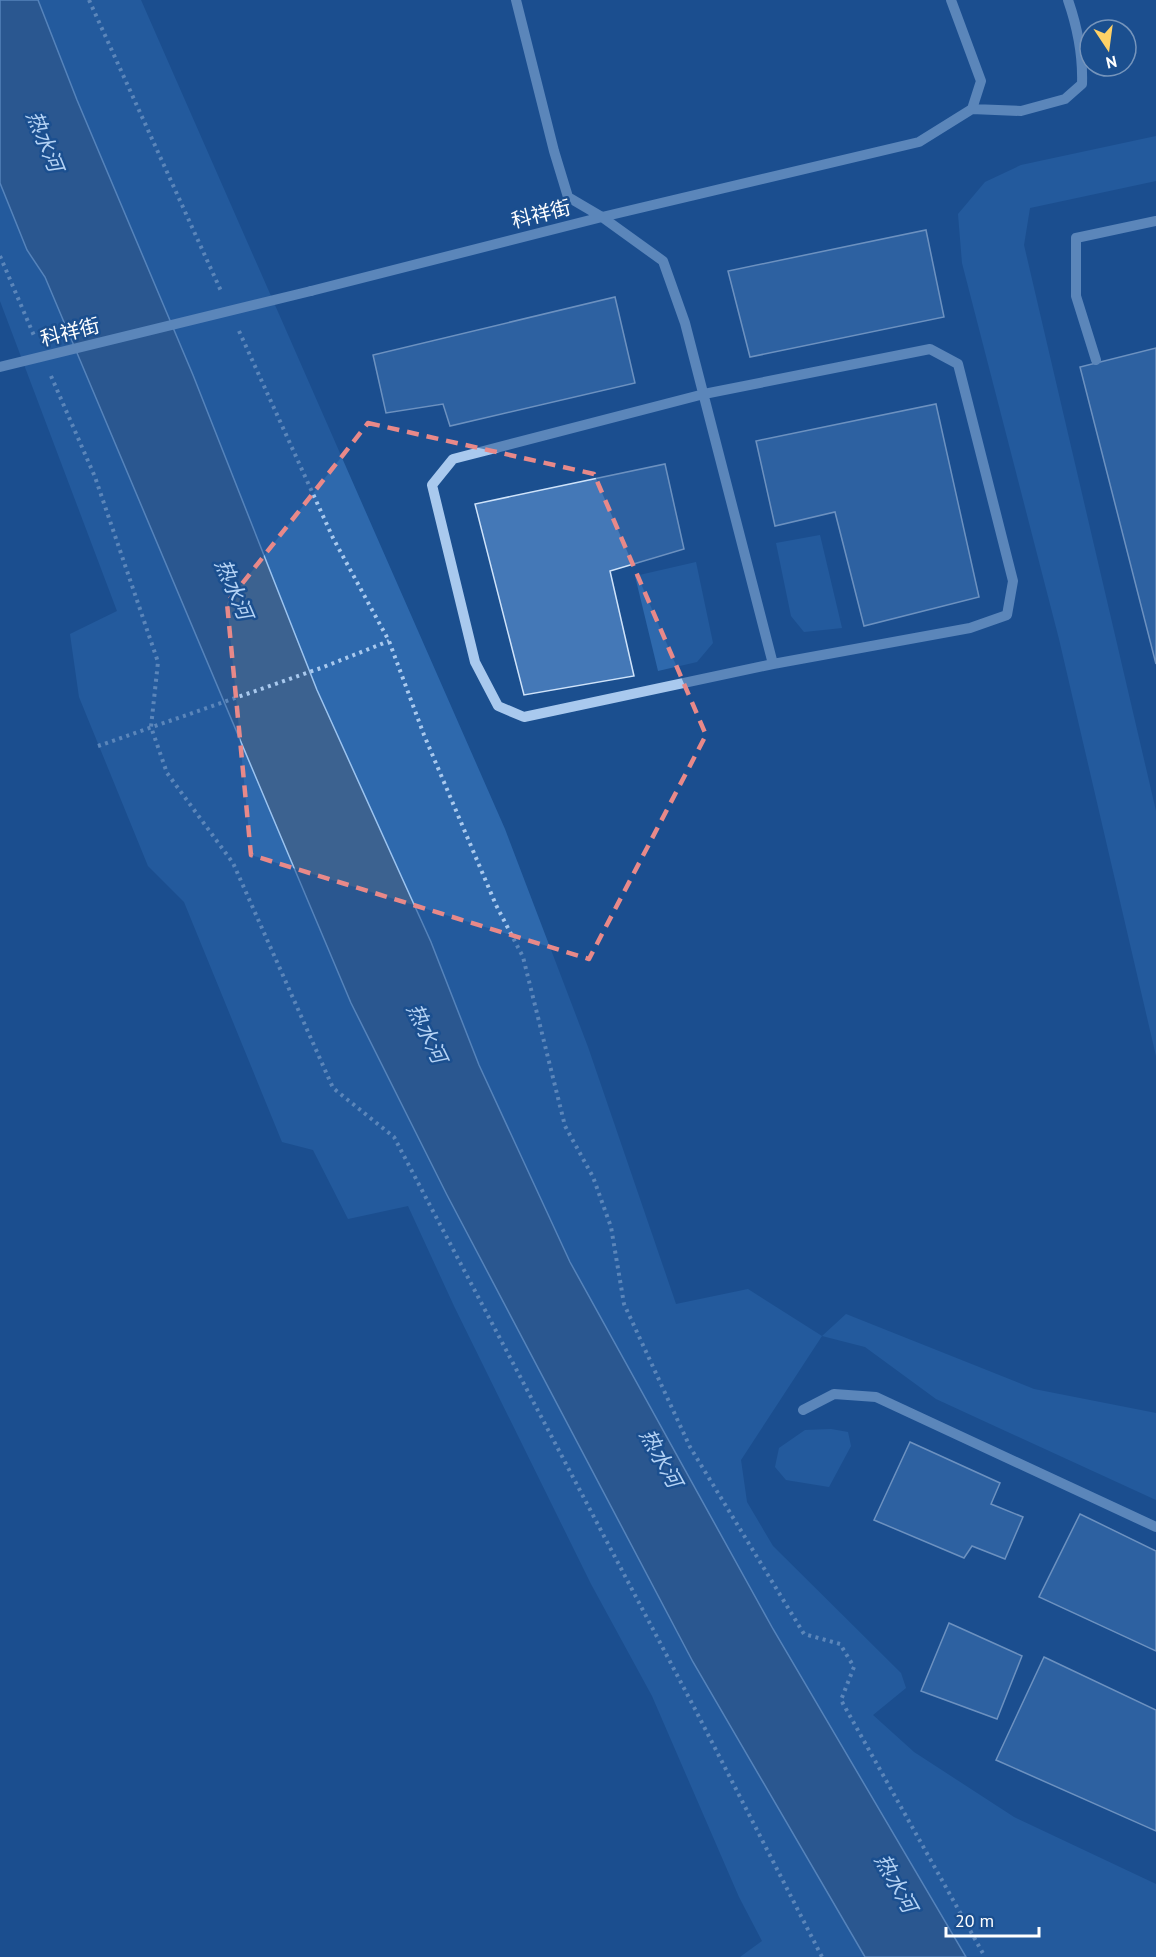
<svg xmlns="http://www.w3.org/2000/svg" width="1156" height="1957" viewBox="0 0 1156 1957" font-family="'PT Sans','Noto Sans SC',sans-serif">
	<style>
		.green { fill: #2e69ad }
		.water { fill: #3c6290; stroke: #9cc4f0; stroke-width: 1.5 }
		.building { fill: #4478b7; stroke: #cfe3fa; stroke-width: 1.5 }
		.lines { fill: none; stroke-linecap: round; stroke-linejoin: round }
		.path { stroke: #a9c9ee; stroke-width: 4; stroke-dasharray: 3 4.5; stroke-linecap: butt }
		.minor { stroke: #a9c9ee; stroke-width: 10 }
		.minor-bridge { stroke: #a9c9ee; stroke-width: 10 }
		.marked { fill: none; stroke: #e88989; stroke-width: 4.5; stroke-dasharray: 12 8; stroke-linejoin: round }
		.labels { text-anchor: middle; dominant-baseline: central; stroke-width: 5; stroke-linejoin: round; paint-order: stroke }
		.street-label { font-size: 20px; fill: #fff; stroke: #1b4f8f }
		.water-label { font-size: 21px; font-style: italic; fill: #b5d3f5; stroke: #1b4f8f }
	</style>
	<rect width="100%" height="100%" fill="#1b4f8f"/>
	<!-- green -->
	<path class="green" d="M38 0H141L505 829 588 1047 676 1304 748 1289 822 1336 846 1314 1034 1389 1156 1413V1500L936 1399 865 1347 822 1336 741 1460 747 1502 773 1546 901 1673 906 1688 873 1715 914 1752 1014 1817 1156 1884V1957H966L773 1630 570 1262 479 1065 431 942 317 690 193 375 77 100Z
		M1156 136V181L1030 208 1024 245 1156 811V1056L1059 639 962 263 958 214 985 182 1021 165Z
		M0 183 27 250 45 276 351 1003 447 1195 693 1662 865 1957H740L762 1941 739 1897 652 1696 591 1584 454 1306 408 1206 348 1219 313 1150 282 1142 184 902 148 866 79 697 70 634 117 611 0 301Z
		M820 535 842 628 804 632 791 616 776 543Z
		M696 562 713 643 697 662 658 671 635 576Z
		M831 1429 848 1432 851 1446 829 1487 786 1480 775 1467 779 1448 805 1430Z"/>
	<!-- water -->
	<path class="water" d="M0 0H38L77 100 193 375 317 690 431 942 479 1065 570 1262 773 1629 966 1957H865L693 1662 447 1195 351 1003 45 277 27 250 0 183Z"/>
	<!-- building -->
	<path class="building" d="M926 230 944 317 750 357 728 271Z
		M615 297 635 383 450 426 443 404 386 413 373 355Z
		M1156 348V664L1080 367Z
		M936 404 979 597 864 626 835 512 775 526 756 441Z
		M665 464 684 549 610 571 634 676 524 695 475 504Z
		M910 1442 1000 1483 991 1504 1023 1517 1005 1559 972 1546 964 1558 874 1520Z
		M1080 1514 1156 1551V1651L1039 1597Z
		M949 1623 1022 1656 997 1719 921 1691Z
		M1044 1657 1156 1710V1831L996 1760Z"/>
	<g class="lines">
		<!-- path -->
		<path class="path" d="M89 0 221 291
			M0 256 35 338
			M239 331 333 538 389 641 424 735 496 905 523 957 565 1126 593 1177 611 1227 624 1304 690 1447 804 1634 840 1644 854 1667 841 1700 985 1957
			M51 376 95 477 158 662 151 727 167 773 233 863 333 1088 394 1137 696 1711 822 1957
			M98 746 321 668 389 641"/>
		<!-- minor -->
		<path class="minor" d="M516 0 554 151 568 197 602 217 663 261 685 323 773 664
			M972 109 1021 111 1065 99 1082 84C1083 56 1077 26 1068 0
			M311 291 602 217 919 142 972 109 981 81 951 0
			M930 349 958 364 1013 581 1007 615 970 628 773 664 524 717 498 706 475 662 432 485 453 459 704 394Z
			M1096 360 1076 296V238L1156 221
			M803 1410 834 1394 876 1397 1156 1527"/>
		<!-- minor-bridge -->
		<path class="minor-bridge" d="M0 367 311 291"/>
	</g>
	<!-- marked area -->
	<path d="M0 0H1156V1957H0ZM368 423 594 474 706 735 589 959 251 855 227 603Z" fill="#1b4f8f" fill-opacity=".55" fill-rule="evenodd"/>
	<path class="marked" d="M368 423 594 474 706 735 589 959 251 855 227 603Z"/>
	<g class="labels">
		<!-- street labels -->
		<g class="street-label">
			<text transform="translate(541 214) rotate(-14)">科祥街</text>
			<text transform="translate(70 332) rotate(-14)">科祥街</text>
		</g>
		<!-- water labels -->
		<g class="water-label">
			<text transform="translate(45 141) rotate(68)">热水河</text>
			<text transform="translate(234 589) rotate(67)">热水河</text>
			<text transform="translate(427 1033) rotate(64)">热水河</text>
			<text transform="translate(661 1458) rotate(61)">热水河</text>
			<text transform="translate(896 1883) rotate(61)">热水河</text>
		</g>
	</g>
	<!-- north arrow -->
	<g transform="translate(1108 48) rotate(167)"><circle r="28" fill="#1b4f8f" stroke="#7695bc" stroke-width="1.5"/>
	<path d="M0-4.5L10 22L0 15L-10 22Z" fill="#ffd166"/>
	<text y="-9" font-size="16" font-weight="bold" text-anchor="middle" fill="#ffffff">N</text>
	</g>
	<!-- scale -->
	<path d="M946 1927v9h93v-9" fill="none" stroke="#ffffff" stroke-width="3"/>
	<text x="955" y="1927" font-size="18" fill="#ffffff" stroke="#1b4f8f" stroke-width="4.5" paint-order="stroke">20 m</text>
</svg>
